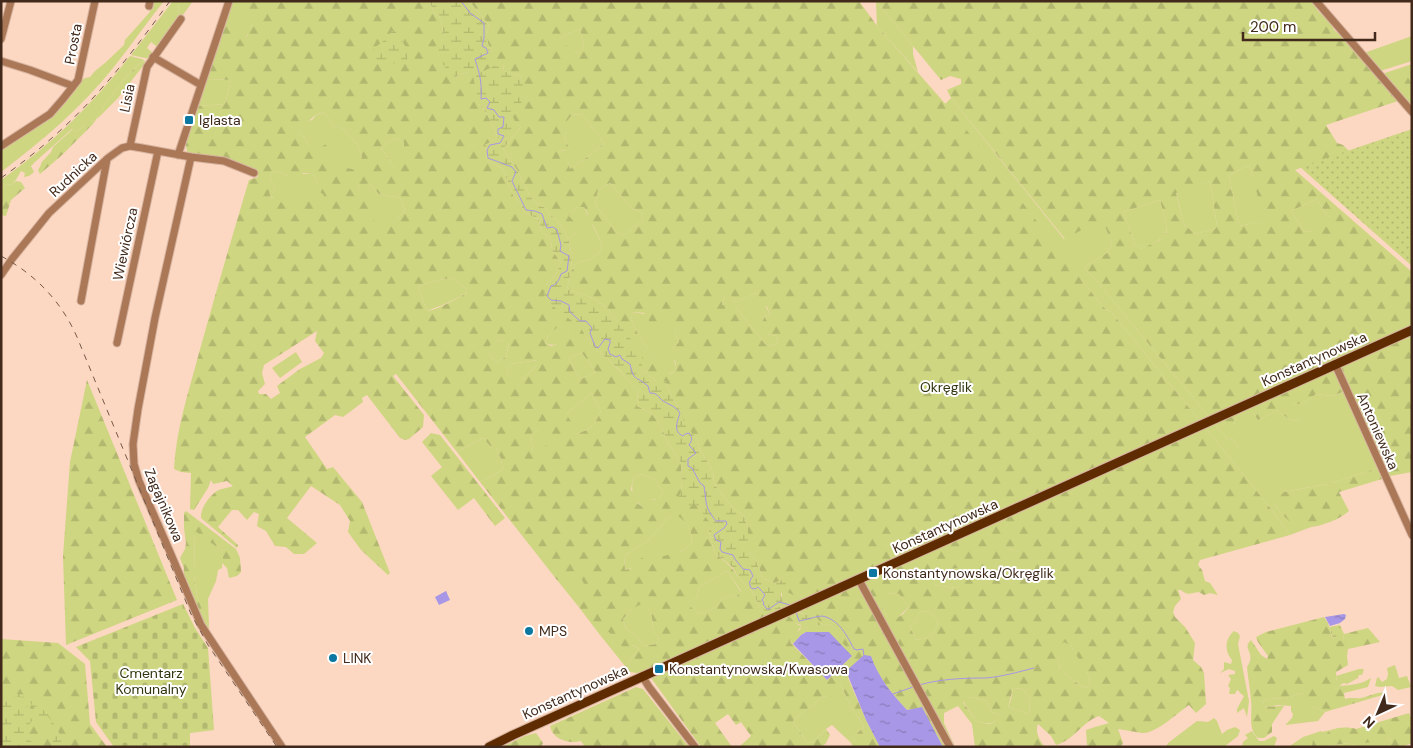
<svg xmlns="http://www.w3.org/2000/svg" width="1413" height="748" viewBox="0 0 1413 748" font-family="'DM Sans',sans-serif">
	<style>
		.green { fill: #ced681 }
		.forest { fill: url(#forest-firs); fill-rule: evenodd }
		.wetland { fill: url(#wetland-marsh) }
		.cemetery { fill: url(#cemetery-stones) }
		.garden { fill: url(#garden-dots) }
		.water { fill: url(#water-ripples) }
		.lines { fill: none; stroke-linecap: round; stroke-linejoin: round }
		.stream { stroke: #a797e6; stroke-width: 1 }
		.minor-casing { stroke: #d7b4a0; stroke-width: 9 }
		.major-casing { stroke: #d7b4a0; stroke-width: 11 }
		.minor { stroke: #aa7757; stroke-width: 7 }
		.major { stroke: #5f2c02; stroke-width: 9 }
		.rail { stroke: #745948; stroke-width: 1; stroke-dasharray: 6 6; stroke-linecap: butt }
		.poi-dot { fill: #0c78a2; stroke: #fff; stroke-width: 2 }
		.labels { text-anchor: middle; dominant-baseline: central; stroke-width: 4; stroke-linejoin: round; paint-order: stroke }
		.street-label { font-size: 14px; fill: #412a1b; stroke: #fff }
		.poi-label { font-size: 14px; fill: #412a1b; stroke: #fff; text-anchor: start }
		.park-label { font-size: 14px; fill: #32350f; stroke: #fff }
	</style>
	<defs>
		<pattern id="forest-firs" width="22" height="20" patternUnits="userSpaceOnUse" patternTransform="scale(1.25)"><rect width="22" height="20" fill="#ced681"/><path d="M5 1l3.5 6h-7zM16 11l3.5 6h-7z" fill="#b2b86f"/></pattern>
		<pattern id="wetland-marsh" width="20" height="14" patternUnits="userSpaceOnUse" patternTransform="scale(1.25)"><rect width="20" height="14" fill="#ced681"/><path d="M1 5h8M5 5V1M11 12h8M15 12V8" fill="none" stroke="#b2b86f"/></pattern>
		<pattern id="cemetery-stones" width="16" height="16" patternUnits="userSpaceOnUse" patternTransform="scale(1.25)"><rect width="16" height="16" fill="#ced681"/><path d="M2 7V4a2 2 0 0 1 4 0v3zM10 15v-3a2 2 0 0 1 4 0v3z" fill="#b2b86f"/></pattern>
		<pattern id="garden-dots" width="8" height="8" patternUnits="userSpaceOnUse" patternTransform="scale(1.25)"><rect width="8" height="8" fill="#ced681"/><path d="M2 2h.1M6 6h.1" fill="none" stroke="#b2b86f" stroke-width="1.8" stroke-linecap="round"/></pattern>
		<pattern id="water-ripples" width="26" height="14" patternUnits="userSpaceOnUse" patternTransform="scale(1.25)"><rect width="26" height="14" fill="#a797e6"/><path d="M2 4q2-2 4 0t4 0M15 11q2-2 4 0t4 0" fill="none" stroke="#8a7bba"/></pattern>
	</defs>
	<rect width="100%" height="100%" fill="#fcd7c1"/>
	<!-- green -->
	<path class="green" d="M154 1H164C146 23 131 46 113 68 81 108 42 141 1 172V148L38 123 75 90C79 82 82 78 90 77L95 71 105 63 124 45 125 40 149 13Z
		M173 1H179L178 14 180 19 160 46H156L151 42 147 48 153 53 150 59 131 55Z
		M876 1 913 46V54L918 72 877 26Z
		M231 8H252C252 19 254 31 244 38L239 27 226 20Z
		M580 29 584 45 582 51 574 53 554 45 565 35Z
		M1412 36V61L1380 71 1364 53Z
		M130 56 142 59 146 62 142 61 125 78 104 106C102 110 96 120 93 124L91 114 85 124 77 132 72 129 35 162 31 166 34 172 29 176 24 177 25 173 21 171C18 176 16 181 11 185L8 184 1 187V180C51 145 93 104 130 56Z
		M1412 64V84L1408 98 1412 97V107L1382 74Z
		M206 79 231 80 225 104 198 106Z
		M951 98 1064 239 1100 219 1105 225 1112 244 1107 253 1084 267 1101 286 1228 440 1233 439 1239 447 1234 421 1242 412H1252L1258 420 1277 410 1290 420 1300 421 1290 405 1304 403 1316 394 1333 396 1344 392 1378 468 1328 484 1284 492 1274 504C1287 520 1290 525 1311 527L1290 535 1272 510 1113 314 1102 306 945 104Z
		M324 112 333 125 343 129 358 145 362 157 355 171 348 168H341L332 164 326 157 308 144 304 137 299 133V123L312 120 316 115Z
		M582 114 604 143 590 155 570 169 568 162 560 159 558 150 567 151 569 148 564 137 567 131V121L572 115Z
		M394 138 404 142V164L394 167 381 148Z
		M1250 166 1265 221 1239 226 1229 175 1245 167Z
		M277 171 288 176 311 173 316 178 321 192 325 195 323 199 290 208 285 207C280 201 273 199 268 193L275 189 270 177 271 173Z
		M1210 181 1217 226 1215 229 1195 234 1184 224 1176 192Z
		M610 183 633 209 641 212 643 220 624 235 615 231 595 204 598 190Z
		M360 184H370L379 194 400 198 405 210 397 219 377 231 358 189Z
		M1317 199 1327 216 1330 217 1331 227 1314 232 1304 231 1291 211Z
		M1160 200 1167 228C1164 241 1152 244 1141 249L1135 244 1123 212Z
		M577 207H584L602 245 601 251 591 259 579 262 571 271 572 255 568 239 575 233 569 216Z
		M452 278 466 289 467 293 445 304 427 311 418 288C425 282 442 279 452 278Z
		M758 293 770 314 765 316 763 321 766 334 777 336 778 343 770 346 765 344 734 305 722 306 725 294 730 295 736 302 753 294Z
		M633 312 674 319V331L679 342 671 350 677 370 669 374C654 358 639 340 631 319Z
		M560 324 568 330 571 338C563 344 554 347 545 343L548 336Z
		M500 340 509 342 506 357 496 362 489 354V345Z
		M296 352 302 362 280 378 272 368Z
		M582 353 596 372 581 379 574 370 569 358Z
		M538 360 537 365 522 380H511L506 372 511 364Z
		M591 393 601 411C594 427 591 429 576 434L566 414Z
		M538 430 550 444 533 453 531 434Z
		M483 438 492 448H496L501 459 503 470 480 482 457 452Z
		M642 474 655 480 663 493 659 499H654L641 506C632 498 631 490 633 478Z
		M677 514C688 524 693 529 691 544L682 551 625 570 624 556 649 540 669 517Z
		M195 530 222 551 226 560 229 563V578L227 568 222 563V568L218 570 216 581 208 599 209 628 197 596 194 574Z
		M1009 549 1019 552V571L1014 578 995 565 994 560 1000 559Z
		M964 567 963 581 957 588 934 585 935 570Z
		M727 571 741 592 736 597 727 596 712 609 700 614 684 603 697 598 699 587Z
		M557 580H582L591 597 578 606Z
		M785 590 793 595H801L804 601 794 605 782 601Z
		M885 593 899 594 909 607 894 621 887 616 882 607Z
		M645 601 652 617 653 630 659 639 656 644 644 646 634 634 626 629 623 619 632 609Z
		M923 611 931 612 938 622C935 635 929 638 916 640L910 627 917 620V614Z
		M829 624 839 631 852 653V656L806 632 801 635 793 644 790 642C793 626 816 626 829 624Z
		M609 631 639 649 625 666 600 635Z
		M1234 631 1238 633 1240 636 1238 644 1249 701 1247 717 1244 708 1237 713V709L1244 696 1240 693 1239 691 1237 690 1235 694H1229L1230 688 1228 686 1231 679 1228 675 1235 674V671L1229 669 1220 673 1224 669V662L1231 664 1232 660C1224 651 1225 639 1234 631Z
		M1064 641 1071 646 1087 671 1090 682 1087 688 1081 686 1060 670 1058 658 1052 652Z
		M1395 665 1399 678 1407 676 1411 687 1398 690 1392 686 1380 687 1375 686 1377 678 1378 677 1382 682 1387 679 1388 674 1387 668Z
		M1359 669H1364L1362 675H1359L1358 678 1347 684 1344 683 1340 685 1337 689 1334 688 1337 679 1336 676Z
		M840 683 853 711 858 717 864 727 849 741 832 725 826 729 813 742 807 743 793 721 822 697 827 696Z
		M1013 688 1023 689 1030 700 1029 714 1008 707 1011 699Z
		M1302 693 1312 707 1325 712 1318 721 1285 725 1292 718 1293 714 1291 711V706L1278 705 1268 707 1264 706 1263 701 1269 699 1286 698Z
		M972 697 986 701 992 712 1002 715C993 726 989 724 976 721L963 701Z
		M1214 718 1217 721 1222 734 1227 730 1235 727 1240 730 1238 736 1224 747H1166L1168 743 1197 721 1208 722Z
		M1343 727 1330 731 1324 739 1321 740 1313 747 1290 746 1303 737 1321 731 1322 732Z
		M1252 731 1259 741H1264L1274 736 1277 738 1274 747H1242L1243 742 1248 738 1245 735Z
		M862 733 865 734 866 740 868 744 864 746 853 747 851 743C856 740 857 736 862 733Z
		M1388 738 1393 743 1386 746 1319 747 1348 743 1351 745Z"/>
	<!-- forest -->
	<path class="forest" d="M179 1H193L180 19 178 14Z
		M233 1H429L435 14 439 15 444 34 441 39 455 77 468 72 491 51C486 41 486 35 489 25L469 1H859L878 27 955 115 1102 306 1113 314 1272 510 1290 535 1200 560 1198 565 1202 570 1205 581 1210 583 1218 595 1210 593 1204 595 1199 592C1191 593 1187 596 1181 590H1178L1181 599 1175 606 1173 612 1175 617 1185 627 1195 643 1193 660 1201 667 1204 673 1206 704 1196 713 1189 705C1177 713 1156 734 1142 733 1134 732 1126 730 1118 729L1123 743 1121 747H1089L1087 745 1086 730 1095 727 1109 723 1099 716C1082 722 1073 741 1056 745L1051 736 1038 724C1035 732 1039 740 1045 747H975L972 724 958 706 944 713V723L955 747H943L922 708 907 710C892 694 878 678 871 656L848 678 866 720 880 747H859L868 744 865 740V734H862C857 736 856 740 851 743L849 741 864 727 858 717 853 711 840 683 834 694 827 696 822 697 793 721 807 743 813 742 826 729 830 735 826 743 822 747H739L751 736 741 722 736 725 728 714 715 723 732 747H701L646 671 637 673 630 672 625 666 639 649 633 645 626 651 609 632 600 635 578 606 590 597 582 580H557L480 482 503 470 501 459 496 448H492L483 438 457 452 396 374 393 376 424 415 423 427 409 439 405 440 400 438 367 395 362 398 363 402 343 417 335 415 305 437 327 469 333 467 362 502 390 573 388 575 361 550 348 532 350 521 340 505 311 486 287 518 317 543 304 554H294L286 547 275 546 266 531 257 526 259 514 254 512 247 520 238 510H232L218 527 238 545 237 548 201 518C200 509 209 496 217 491 222 488 228 488 233 486L227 481 213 484 211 480 208 488 194 510 190 509 191 473 181 472 174 469C176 429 189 391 199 353 215 295 232 237 249 180L258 177 256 170 247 169 188 153C181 139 193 120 198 106L225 104 231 80 206 79 226 20 231 19 239 27 245 37 248 35V29L252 26 249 16 252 9 231 8ZM580 29 584 45 582 51 574 53 565 44 555 45 565 35ZM503 63 504 71 520 76C526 98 528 99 508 113L521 127 503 149 517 170 533 201 545 208 562 227 568 239 575 233 576 224 569 216 577 207H584L588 214 584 223 593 225 602 245 601 251 591 259 579 262 571 271 567 289 595 299 609 310 622 328 642 369 656 381H665L674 401 679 407 684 425 697 439 700 450 713 471 714 484 732 507 744 516 748 528V550L757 563 763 578 774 583 782 580V606L772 609 760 608 753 593 739 578 731 567 714 552 709 531 711 523 698 507 681 491 682 481 681 463 668 443 661 426 651 413 637 406 638 391 633 385 608 359 597 351 587 339 582 328 546 285 556 274 561 262 551 249 552 241 541 231 539 219 525 213 519 202 513 195 503 169 487 160 485 145 498 138 487 114 479 104ZM324 112 333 125 343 129 358 145 362 157 355 170C343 166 336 169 326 157L331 154V142L316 149 308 144 304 137 299 133V123C307 125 310 119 316 115 319 113 322 113 324 112ZM582 114 604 143 590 155 570 169 568 162 560 158 558 150 568 151 569 148 564 137 567 131V121L572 115ZM394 138 404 142V164H399L394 167 381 148ZM277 171 288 176H302L303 173H311L316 178 321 193 324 195 322 199C309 197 300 208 286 207L281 202 283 198 281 196 272 198 269 193 275 189 270 177 271 173ZM610 183 633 209 641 212 643 220 624 235 615 231 595 204 598 190ZM360 184H370L379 194 400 198 405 210 397 219 385 220 377 230 366 198 358 189ZM452 278 466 289 467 293C455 299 440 309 427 311L418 288C425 282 442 279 452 278ZM758 293 761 304 767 307 770 314 765 316 759 329 766 334 777 336 778 343 770 346 765 344 734 305H722L725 295H730L736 302 753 294ZM633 312 644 313 653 327 674 319V331L679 342 671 350 670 355 675 361 677 370 670 374C654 358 639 340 631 319ZM560 325 568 330 570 337 564 342 551 346 545 343 548 336ZM317 331 315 341 324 353 321 358 300 369 277 386 280 393 271 399 266 394H259L258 391 265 384 262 373 264 365ZM500 340 509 343 506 357 496 362 489 354 490 345ZM582 353 596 372 581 379 574 370 569 358ZM537 360V365L522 380 511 379 506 372 511 364ZM591 393 601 411C594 426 592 429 576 434L574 426 566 414ZM538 430 549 444 533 452 531 434ZM642 474 655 480 663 493 659 499C652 499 646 501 641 506L637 503 638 497 631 490 633 478ZM677 515C688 524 693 529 691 544L682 551 664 556 655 551 636 561 632 568 625 570 624 556 649 540 669 517ZM1009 549 1019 552 1016 563 1019 571 1014 578 995 565V560L1005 558ZM960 568H964C964 576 963 581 957 588L934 585 935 570ZM727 571 741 591 736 597 727 596 712 609 700 614 685 603 697 598 699 587ZM785 591 793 595H801L803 600 794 605 788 601H783ZM886 593 899 594 909 607 903 614 894 620 887 616 882 607ZM645 602 652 617 653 630 659 639 656 644 644 646 634 634 626 629 623 619 632 609ZM923 611 931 612 938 622C935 635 929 638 916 640L910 627 917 620V614ZM799 612 807 615H814L823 625 829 624 838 631 835 635 852 653V656L827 680 790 642C791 635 799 632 801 626L795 623ZM1064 642 1071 646 1081 663V669L1087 671 1090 682 1087 688 1081 686 1060 670 1058 658 1053 652ZM1013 688 1023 689 1030 700 1029 714 1008 707ZM972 697 986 701 992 712 1001 715C993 727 989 724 976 721L963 702Z
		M876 1H1312L1318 11 1330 22 1334 30 1346 40 1398 101 1326 125 1337 143 1343 145 1349 151 1295 170 1412 272V472L1390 476 1350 389 1333 396 1316 394 1304 403 1291 405 1301 421 1290 420 1277 410 1258 420 1252 412H1242L1234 421 1240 448 1233 439 1228 440 1101 286 1084 267 1107 253 1112 244 1105 226 1100 220 1065 239 951 98 947 90 961 84V79L950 76 941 80ZM1250 166 1264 221 1239 226 1229 175 1245 167ZM1210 181 1217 226 1215 229 1195 234 1184 224 1176 193ZM1317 199 1327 216 1330 217V226L1318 227 1314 232 1304 231 1291 211ZM1160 200 1167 228 1166 233 1161 235 1160 240 1141 249 1135 244 1123 212Z
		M142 61 146 62 118 98 97 119C98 114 102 111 104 106L125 78Z
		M1403 70 1412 84V97L1408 98 1391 78Z
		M91 113 93 124 62 155 40 174 38 170 41 165V163L51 152 53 147 73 129 77 132 85 124V119Z
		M16 181 21 182 25 188 11 200 6 216 1 215V187L8 184 11 185Z
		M87 380 177 600 66 645 63 556 70 462Z
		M431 433 440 435 505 518 495 526 474 498 458 510 431 476 442 467 422 442Z
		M1378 468 1382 479 1339 492 1349 511C1338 521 1311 531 1297 526 1287 522 1280 511 1274 504L1275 499 1284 492 1328 484Z
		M186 511 236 549 240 558 241 572 237 576 229 578V563L223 559 222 551 195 531 194 574 197 596 209 628 208 631 206 630C201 617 181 580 184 568L180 558 185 549 186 543 184 528V513Z
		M1324 617 1328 623 1332 637 1343 640 1344 634 1368 628 1380 642 1348 649 1347 656 1348 665 1336 672 1337 684 1334 688 1337 689 1340 685 1341 686C1351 685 1362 684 1371 678L1368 687 1344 693 1345 699C1351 697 1356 699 1361 698 1370 696 1377 692 1386 692V694L1325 712 1312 707 1303 697 1302 693 1286 698 1269 699 1263 701 1264 706C1271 708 1277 705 1284 706L1272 724V732L1264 738H1258C1247 728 1253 713 1251 700 1250 689 1248 678 1247 667 1257 652 1241 649 1251 640L1261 655 1267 659 1268 656 1258 642 1256 637 1266 632Z
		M1 639 58 643 85 664 90 724 107 747H1Z
		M636 687 643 689 689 747H585L581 741C569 744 553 740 550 726Z
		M1409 713 1412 720V743L1402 747H1382L1393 743 1388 738 1385 740 1351 745 1348 743 1319 747 1312 746 1313 740 1318 737 1321 740 1324 739C1327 727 1346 726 1356 729Z
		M536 733 543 743 541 747H502L525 736Z"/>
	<!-- wetland -->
	<path class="wetland" d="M429 1H469L489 25C484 40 490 47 494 62L455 77C444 68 439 60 436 46L444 34 439 15 435 14Z
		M392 31H395C402 42 411 49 406 63L398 66 394 63 386 66 375 58 373 49 387 38Z
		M503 62 504 71 520 76C527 98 528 99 509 113L521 127 503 149 517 170 533 201 545 208 562 227 568 239 572 255 571 271 567 289 595 299 609 310 642 354V369L656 381H665L674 401 679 407 685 425 697 439 700 450 713 471 714 484 732 507 744 516 748 528V550L757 563 763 578 774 583 782 580 787 581 781 594 783 606 772 609 768 613 760 608 753 593 739 578 732 567 714 552 709 531 710 523 698 507 693 503 683 511 677 501 681 491 682 481 681 463 668 443 661 426 651 413 637 406 638 391 620 371 608 359 597 351 587 339 581 328 546 301 543 293 546 285 556 274 561 262 551 249 552 241 541 231 539 219 525 213 519 202 513 195 503 169 487 160 485 145 498 138 487 114 479 104 473 76Z
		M798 612 807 615H814L823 625 808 627 800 630 801 625 795 623 789 616Z
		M1340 625 1344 634 1343 640 1339 641 1334 637 1333 638 1329 627Z
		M1 693 32 695 54 724 67 747H54C53 733 35 711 28 698L1 695Z
		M1 702H20L31 709 33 719 26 730 27 738 33 743 34 747H1Z"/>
	<!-- cemetery -->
	<path class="cemetery" d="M183 604 195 628 208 648 214 730 190 733V747H114L96 722 90 661 76 647Z"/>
	<!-- garden -->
	<path class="garden" d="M1412 129V266L1300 167Z"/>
	<!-- water -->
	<path class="water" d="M446 591 450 600 439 605 435 597Z
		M1344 614 1346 615 1345 619 1340 623 1330 626 1325 617Z
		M806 632H829L852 656 827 680 793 644 801 635Z
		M864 655 871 656C878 677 892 694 907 710L922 707 943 747H880L866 720 846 671Z"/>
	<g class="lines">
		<!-- stream -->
		<path class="stream" d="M461 1 470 13 484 23V38L482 46 486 48 488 53 475 59C480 75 482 82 481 99L486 98 490 102 487 108 494 110 499 117H504L503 127 498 129V134L504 136 500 143 490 145 487 150 488 158 512 167 516 172 512 181 526 210 535 211 542 214 547 228 553 227 557 230 561 245 560 251 569 256 567 271 561 274C559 280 557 285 551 286L547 296 551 300 561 301 569 305 570 312 580 321H586L592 328 590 333 595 346 598 348 605 339 610 340V343L608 349 610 354 616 357 620 355 622 359 630 364C634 382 635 375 648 386L650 393C658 393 658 397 663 401 670 405 675 406 680 413 677 422 673 432 683 436L685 434 689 433C693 438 692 440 689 445L696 453 688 459V466L692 468 700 483 704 486C707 504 704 506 716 521H726L727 524 724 528 714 535 716 540 721 542 720 549 722 552 733 555C735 561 739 563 743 569L750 570 753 576C749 581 749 583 751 588L755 589 758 587 760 589 765 595 762 600 764 603 763 604 767 609H769L779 602 790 605
			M796 612 799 621C805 620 818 616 822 616 839 619 847 636 854 649L857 650 863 649 864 656
			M919 685C940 679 963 678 985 678 1001 677 1018 672 1034 668
			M893 694 913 687"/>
		<defs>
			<path id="minor" d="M1316 1 1412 112
				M149 6 150 1
				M1 39 11 1
				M153 57 201 85
				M1 61 30 70 73 86
				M1 146 50 114 63 99 78 80 95 1
				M130 146 147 67 181 19
				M178 155 229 1
				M191 157 155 318 138 409 133 444 134 464 139 481 170 552 201 625 282 747
				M1 275 12 259 49 213 108 158 122 148 130 146 142 148 191 157 224 161 254 173
				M81 301 107 159
				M117 343 158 151
				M1335 364 1412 535
				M859 580 950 747
				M642 676 649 687 695 747"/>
			<path id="major" d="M489 747 513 735 1412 330"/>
		</defs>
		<!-- minor casing -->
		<use href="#minor" class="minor-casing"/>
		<!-- major casing -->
		<use href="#major" class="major-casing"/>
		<!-- minor -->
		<use href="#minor" class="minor"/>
		<!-- major -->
		<use href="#major" class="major"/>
		<!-- rail -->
		<path class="rail" d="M1 178C38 152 72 122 101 89 126 61 148 31 170 1
			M1 256C36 275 61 301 77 337L191 614 208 645 277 747"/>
	</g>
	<!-- markers -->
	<g class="poi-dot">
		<rect x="184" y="115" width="10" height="10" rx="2.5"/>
		<rect x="868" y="568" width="10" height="10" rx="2.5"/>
		<circle cx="529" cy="631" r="5"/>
		<circle cx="333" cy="658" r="5"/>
		<rect x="654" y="664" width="10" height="10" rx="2.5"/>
	</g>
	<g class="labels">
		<!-- street labels -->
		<g class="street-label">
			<text transform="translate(73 44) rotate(-79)">Prosta</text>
			<text transform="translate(127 98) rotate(-78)">Lisia</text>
			<text transform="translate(73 174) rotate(-43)">Rudnicka</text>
			<text transform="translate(125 244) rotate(-78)">Wiewiórcza</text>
			<text transform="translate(1314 359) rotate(-24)">Konstantynowska</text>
			<text transform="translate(1378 431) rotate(66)">Antoniewska</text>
			<text transform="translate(164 505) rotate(67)">Zagajnikowa</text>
			<text transform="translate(945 526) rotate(-24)">Konstantynowska</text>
			<text transform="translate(575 692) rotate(-24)">Konstantynowska</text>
		</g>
		<!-- poi labels -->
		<g class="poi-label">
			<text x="199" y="120">Iglasta</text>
			<text x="883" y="573">Konstantynowska/Okręglik</text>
			<text x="539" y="631">MPS</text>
			<text x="343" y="658">LINK</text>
			<text x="669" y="669">Konstantynowska/Kwasowa</text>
		</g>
		<!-- park labels -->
		<g class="park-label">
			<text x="946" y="387">Okręglik</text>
			<text x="151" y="673">Cmentarz<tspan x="151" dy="16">Komunalny</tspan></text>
		</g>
	</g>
	<!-- border -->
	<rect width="1413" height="748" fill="none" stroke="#412a1b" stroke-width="5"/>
	<!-- north arrow -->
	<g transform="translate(1378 713) rotate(224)" stroke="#ffffff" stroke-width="4" paint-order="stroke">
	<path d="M0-4L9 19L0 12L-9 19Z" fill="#412a1b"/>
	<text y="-8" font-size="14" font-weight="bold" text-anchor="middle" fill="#412a1b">N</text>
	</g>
	<!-- scale -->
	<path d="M1243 32v8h132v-8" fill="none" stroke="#412a1b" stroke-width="2.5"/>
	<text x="1250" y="32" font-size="15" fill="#412a1b" stroke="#ffffff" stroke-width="4" paint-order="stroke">200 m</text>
</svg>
